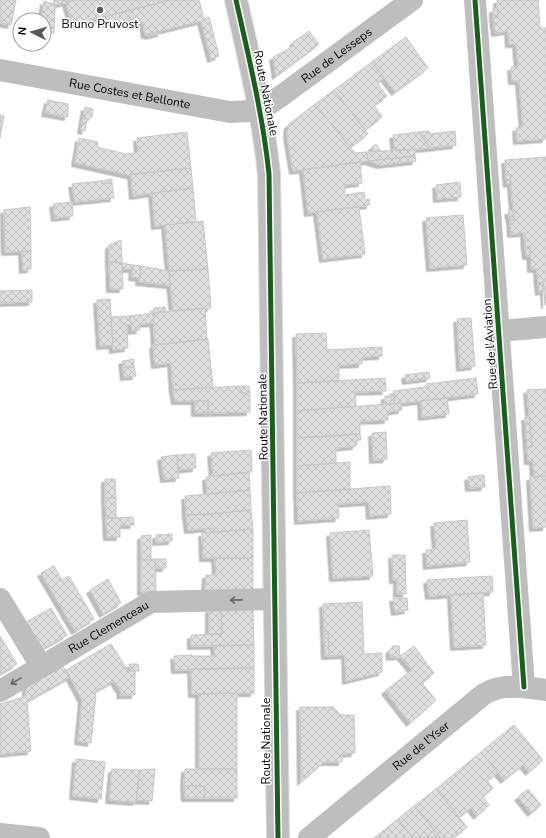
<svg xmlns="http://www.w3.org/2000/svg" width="546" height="838" viewBox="0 0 546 838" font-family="'Nunito Sans',sans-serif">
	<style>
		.building { fill: url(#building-cross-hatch); stroke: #c7c7c7; filter: url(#shadow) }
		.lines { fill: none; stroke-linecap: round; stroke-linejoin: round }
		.major-casing { stroke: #dbdbdb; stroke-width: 24 }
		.minor { stroke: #bebebe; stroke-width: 22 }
		.major { stroke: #bebebe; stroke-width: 22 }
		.cycleway-casing { stroke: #fff; stroke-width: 8 }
		.cycleway { stroke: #1b5e20; stroke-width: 5 }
		.oneway { stroke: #686868 }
		.poi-dot { fill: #595959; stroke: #fff; stroke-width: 1.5 }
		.labels { text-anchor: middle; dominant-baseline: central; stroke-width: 3; stroke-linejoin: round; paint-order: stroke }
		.poi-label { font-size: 12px; fill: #000; stroke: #fff }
		.street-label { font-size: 12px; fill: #000; stroke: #fff }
	</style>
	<defs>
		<pattern id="building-cross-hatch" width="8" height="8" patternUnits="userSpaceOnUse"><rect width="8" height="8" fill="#dfdfdf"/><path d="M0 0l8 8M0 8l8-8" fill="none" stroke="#bebebe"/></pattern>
		<filter id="shadow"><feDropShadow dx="-3.5" dy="3.5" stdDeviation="0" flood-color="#0004"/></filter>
	</defs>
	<rect width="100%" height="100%" fill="#fff"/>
	<!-- building -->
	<path class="building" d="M0 0H16L11 25 0 23Z
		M53 0H76L55 5Z
		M76 0H170L72 25 66 2Z
		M170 0H199L204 19 209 17 219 56 211 59 201 21 145 35 143 22 130 26 129 20 106 24 104 17Z
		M497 0H538L540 28H546V139L517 141 516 128 523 127 519 81H512L511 67H518L516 44H509L508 31 495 33 493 18H498Z
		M44 1 55 5 54 33 44 32V20H41Z
		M493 9H498V18H493Z
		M161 31V33L148 36V34Z
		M309 31 319 44 276 76 273 57 294 46 293 42Z
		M406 37 428 68 395 92 372 62Z
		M372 62 384 78 377 83 387 96 374 105 382 117 365 130 334 90Z
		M334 90 368 134 350 147 315 104Z
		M48 100 68 104V117L45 113Z
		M315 104 355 153 367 152 368 161 293 171 287 135 288 125Z
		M85 107 93 109 92 117 87 119 83 118Z
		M0 115 4 116 0 138Z
		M83 118 87 119 85 131 81 130Z
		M429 131 430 134 455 131 456 145 430 148 419 132Z
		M187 132 191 168 129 175 75 163 79 138 98 142 97 147 126 154 138 153 137 138Z
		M419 132 430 148 395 151 393 135Z
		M376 144 381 151 373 152 372 147Z
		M415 149V156L368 161 367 152Z
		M415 156 416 161 380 165 368 161Z
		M546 157V305H545L543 282 538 283 537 269H531L530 246 525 247 524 233 511 234 510 220H514L510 174 506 175 505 160Z
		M360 162 362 183 344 185 345 195 364 192 365 200 369 199 370 205 308 213 303 170Z
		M191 168 193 188 133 196 131 174Z
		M510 174 511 183 507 184 506 175Z
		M112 179V183L102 184 101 181Z
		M101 181 102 184 112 183 114 198 75 202 72 184Z
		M460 182 461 197 437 199 436 185Z
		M193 188 196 222 155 226 152 193Z
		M72 202 73 216 55 218 53 204Z
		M30 207 31 251 5 252 4 210Z
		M359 207 365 254 323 259 317 212Z
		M508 211H513L514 220H510Z
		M463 215 467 265 430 268 426 218Z
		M203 221 208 269 169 271 165 225Z
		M121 240 122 263 109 261V245Z
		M530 246V256H526L525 247Z
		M31 251V269L23 270 22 252Z
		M109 261 122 263 123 289H110Z
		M122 263 133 265 132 269H122Z
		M133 265 141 266 140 278 132 277Z
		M141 266 169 271 170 285 139 282Z
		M208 269 211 308 173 311 169 271Z
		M543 282V291L539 292 538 283Z
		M32 290V302L0 303V291Z
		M110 299 113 345 100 346 97 300Z
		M165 307 166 312 154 313V308Z
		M205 308 207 339 155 345 153 313Z
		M153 313 154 323 139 324 140 330 132 331 130 316Z
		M130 316 131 324 127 325 128 348 113 350 111 317Z
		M471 318 475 366 460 368 457 319Z
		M326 333 327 350 382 347V356L362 357V364L339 365V381L297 383 296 334Z
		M208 339 213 387 173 390 171 363 155 365 153 345Z
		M134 359V367L123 368 122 361Z
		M134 367 136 376 124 377 123 368Z
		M429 372 430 378 406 381 405 375Z
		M385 378 386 391 355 392 356 406 297 411V383Z
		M476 378 478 394 395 404 393 391 426 387V384Z
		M238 386 242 392 250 396V412L208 413V401H175L173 390Z
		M238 386H249L250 396 242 392Z
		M546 389V476L534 477 533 461H528L527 447H532L527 390Z
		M385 396H395V404H385Z
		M447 398 449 414 422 417 421 401Z
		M195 401H208V413H195Z
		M401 403 402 410 387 412 388 420 360 421V434L297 438V411Z
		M525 417H529L532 447H527Z
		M386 432 387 459 373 460 372 433Z
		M360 434 361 440H356V446L336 448V463L297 466V438Z
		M251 450 252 472 213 476 211 453Z
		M195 454 196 468 178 470 177 455Z
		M177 455 179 478 164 479 161 457Z
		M350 462V489L297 493V466Z
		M249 472 250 490 207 494 206 477Z
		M484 475 485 487 469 488 468 477Z
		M546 476V527L533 528 530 477Z
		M105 479H115L116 498H105Z
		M390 486 391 514 370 516 369 502 338 504 339 518 298 521 297 493Z
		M250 490 251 510 211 514 186 515 185 496Z
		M105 498H116V518H106Z
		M251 510 253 529 213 532V528L188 530 186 515 211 514Z
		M133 517 134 525H120V537H107L106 518Z
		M467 520 470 562 427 566 426 550 436 549 434 523Z
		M213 528V532L206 533V529Z
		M253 529V558H203L202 533Z
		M369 530 373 576 333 578 330 533Z
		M172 534V541L156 542V535Z
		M151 535V560H141V536Z
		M392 555H405L406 594H397V580H393Z
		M215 558H253V590L205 591 206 575H216Z
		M155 559H166V568H155Z
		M155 559 156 592H141V560Z
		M54 566 62 580 69 576 94 619 75 631 41 573Z
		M492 576 493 592 429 596 427 580Z
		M108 579 121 603 103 614 90 590Z
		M483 593 486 645 454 647 451 595Z
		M393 598H407L408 610 395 612Z
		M362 602 364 654 382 653V672L346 681 345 655 329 656 328 631 324 632 323 604Z
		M51 608 67 635 42 649 26 622Z
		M209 609H221L222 634H209Z
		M221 609H253L254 645 191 646V635L222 634Z
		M328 631 329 656H325L324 632Z
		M0 636 17 664 0 674Z
		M111 644 128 671H135V695H120L121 692 114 681 94 692 96 695 91 743 78 741 82 700 66 670Z
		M254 645V668L175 670 174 656 192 655V656H215L214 646Z
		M393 646H399L400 656 390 657 389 651Z
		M414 646 434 673 422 683 436 700 410 723 385 691 412 670 400 656Z
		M61 663 70 677 27 701 31 751 0 754V704L26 696V683Z
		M129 664H138L139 671H130Z
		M254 668V693L192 694 191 669Z
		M237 693V769H199V694Z
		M300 707H333L341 715H354L355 753 342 754V762H324L301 782Z
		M514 725 543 760 529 772 523 765 504 780 481 752Z
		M481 752 498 772 487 781 493 788 483 797 489 805 477 816 471 808 459 817 436 789Z
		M76 759 105 762 101 799 73 796Z
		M112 769 140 770 136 802 109 800Z
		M155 769 152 801 136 800 140 770Z
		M185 769H237V798H205L204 786H184Z
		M184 786H204L205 798H185Z
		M436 789 467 827 453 838H441L414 806Z
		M528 789 541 805 531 813 518 797Z
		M414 806 440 837 413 838 398 819Z
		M398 819 413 838H374Z"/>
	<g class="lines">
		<defs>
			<path id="major" d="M236 0C249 58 263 116 269 174L278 838"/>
		</defs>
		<!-- major casing -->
		<use href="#major" class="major-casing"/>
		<!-- minor -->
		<g class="minor">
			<path d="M475 0 524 687"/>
			<path id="s1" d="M0 70 230 112 251 111 260 110 281 96 412 0"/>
			<path d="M499 331 546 327"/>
			<path d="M0 599 41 666"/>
			<path id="s2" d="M0 691 151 602 275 599"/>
			<path d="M0 834 39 838"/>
			<path id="s3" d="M309 838 484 694C503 683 525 687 546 690"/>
		</g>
		<!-- major -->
		<use href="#major" class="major"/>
		<defs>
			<path id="cycleway" d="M236 0C249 58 263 116 269 174L278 838
				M475 0 524 687"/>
		</defs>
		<!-- cycleway casing -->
		<use href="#cycleway" class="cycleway-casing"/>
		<!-- cycleway -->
		<use href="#cycleway" class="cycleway"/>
	</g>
	<!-- one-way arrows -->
	<defs><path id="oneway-shaft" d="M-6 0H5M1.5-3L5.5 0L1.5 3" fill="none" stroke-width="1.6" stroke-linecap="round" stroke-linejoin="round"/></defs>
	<g class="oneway">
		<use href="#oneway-shaft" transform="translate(236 600) rotate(179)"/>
		<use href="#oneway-shaft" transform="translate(16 681) rotate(149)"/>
	</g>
	<!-- markers -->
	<circle class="poi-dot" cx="100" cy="10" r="4"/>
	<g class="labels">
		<!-- poi labels -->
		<g class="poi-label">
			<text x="100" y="24">Bruno Pruvost</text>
		</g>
		<!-- street labels -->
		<g class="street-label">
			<text stroke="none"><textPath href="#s1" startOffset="358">Rue de Lesseps</textPath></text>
			<text transform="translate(266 93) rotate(79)">Route Nationale</text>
			<text stroke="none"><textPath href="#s1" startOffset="132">Rue Costes et Bellonte</textPath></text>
			<text transform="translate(490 344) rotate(-94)">Rue de l'Aviation</text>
			<text transform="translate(263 417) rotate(-91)">Route Nationale</text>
			<text stroke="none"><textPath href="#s2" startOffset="126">Rue Clemenceau</textPath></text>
			<text transform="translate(266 741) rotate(-90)">Route Nationale</text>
			<text stroke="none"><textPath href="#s3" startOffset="145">Rue de l'Yser</textPath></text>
		</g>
	</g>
	<!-- north arrow -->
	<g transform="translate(32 32) rotate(276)"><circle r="19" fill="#ffffff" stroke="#999999"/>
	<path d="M0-3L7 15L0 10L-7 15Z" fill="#595959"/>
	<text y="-6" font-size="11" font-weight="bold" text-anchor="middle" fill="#000000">N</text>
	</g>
</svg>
